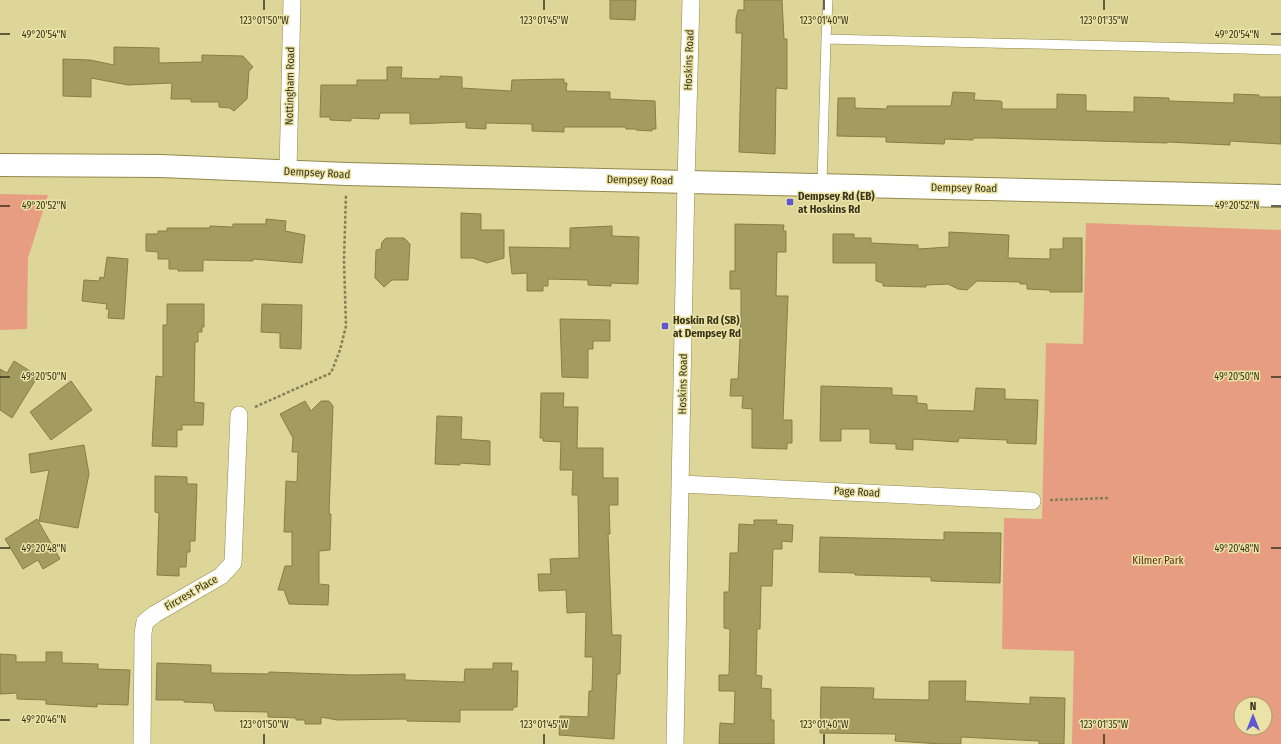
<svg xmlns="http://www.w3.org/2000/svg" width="1281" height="744" viewBox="0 0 1281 744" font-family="'Fira Sans Condensed',sans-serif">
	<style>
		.green { fill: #e79d81; fill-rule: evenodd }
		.building { fill: #a39b5f; stroke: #877e43 }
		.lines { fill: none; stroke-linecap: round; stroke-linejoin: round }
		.service-casing { stroke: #91894e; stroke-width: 10 }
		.minor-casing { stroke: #91894e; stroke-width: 18 }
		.tertiary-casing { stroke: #91894e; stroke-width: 24 }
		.path { stroke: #857f55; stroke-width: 2.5; stroke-dasharray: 3 2; stroke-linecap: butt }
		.service { stroke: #fff; stroke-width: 9 }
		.minor { stroke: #fff; stroke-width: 17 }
		.tertiary { stroke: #fff; stroke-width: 22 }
		.ticks { fill: none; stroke: #38341b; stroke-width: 1.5 }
		.poi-dot { fill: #5f57d0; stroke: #ebe3a5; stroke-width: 1.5 }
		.labels { text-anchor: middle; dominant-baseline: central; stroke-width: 3; stroke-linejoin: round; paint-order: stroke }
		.street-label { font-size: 11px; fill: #38341b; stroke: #ebe3a5 }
		.poi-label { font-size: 11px; font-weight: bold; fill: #38341b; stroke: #ebe3a5; text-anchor: start }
		.park-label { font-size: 11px; fill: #622b14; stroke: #ebe3a5 }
		.ticks-label { font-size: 10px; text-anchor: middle; fill: #38341b; stroke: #ebe3a5; stroke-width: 3; stroke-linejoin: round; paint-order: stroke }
	</style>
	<rect width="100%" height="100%" fill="#ded698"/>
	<!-- green -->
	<path class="green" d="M0 194 48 195 28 258 27 329 0 330Z
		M1086 223 1281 230V744H1072L1074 651 1002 649 1004 518 1042 519 1046 343 1083 344ZM1241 704H1265V728H1241Z"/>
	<!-- building -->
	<path class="building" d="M610 0H636L635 20 610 19Z
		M744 0H782L784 39H787V89L776 88 775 154 739 152 742 33H736V19L738 10H744Z
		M114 47 159 48V63L202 62V55L243 56 253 67 249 71 247 99 234 111 230 108 219 107V102H191V99H171L172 83 128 85 91 78V97L63 96V59L90 60 114 65Z
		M387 67H402L401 78 440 79V76L462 77V88L511 91 512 80 564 79V83H567L566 91 610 92V99L655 101 656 129H652V131L636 130V129H626L625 127H564V132L532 131V124L486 123V129L466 128V122L410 124V113H380L379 119 351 118V121L330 120V117H320L321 85H357V80H387Z
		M953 92 975 93 974 100 1000 101 1002 102V109H1057V94L1086 95V111L1134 112V97L1169 98V101L1234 103V94L1259 95V97H1281V144L1230 141V145L1168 142 1167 143 993 138H973V140L945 139 944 144 886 142V137L837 136 838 98H855V108L887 109V106H951Z
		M461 213 481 214V230H504V258L487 263 473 258H461Z
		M266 219 286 221 285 231 305 235 302 263 253 259V261L203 260V271H178V269H169V259H158V252L146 251V234H158V231H167V228H210V226L233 227V224H266Z
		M735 224 784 225 783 231H786V252H777L776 296H788L783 420H792V443H787V449L752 448V409L742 408 743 396H730L731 379H738L741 318V289H730V271H735Z
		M612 226V236L639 237 638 284 611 283V286L588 285V280L548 279V286H543V291H527V273L512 274 509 247 570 248V228Z
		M949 232 1009 235 1008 258 1050 259V249H1063V238H1082V292H1050V290L1027 289V284H1020V282L977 281 967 290 958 289 948 284 926 285V287L883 286V283L876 281V263H833V234H854V238H871V243L918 245V249L949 247Z
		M386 238H404L410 244 408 280H392L384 287 375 278 376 250 381 249 382 242Z
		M107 257 128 259 124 319 108 318 109 309H106L107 304 82 301 84 280 99 281 100 277 104 278Z
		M167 304H204V327H202V332H198V342H195L194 402 204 403 203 425H182V430H177V447L152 446 156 376 163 377V325H167Z
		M262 304 302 305 301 349 280 348V333L261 332Z
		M560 319 610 320V341H593V349H588V378L562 377Z
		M14 361 38 376 12 418 0 410V369L7 373Z
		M71 381 92 410 51 440 30 412Z
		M821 386 892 388V395L917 396V403L927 404V410L974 411 976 388 1005 389V399L1038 400 1036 444 1007 443V440L959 438 958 442 913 439V450L896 449V444L870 443V429H841V441H820Z
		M541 393H564L563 407H578L577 448H603V478H618V505H609L610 534H608L612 635H621L620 674H617L614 739 559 735 560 716 588 717 589 691H592L593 657H585L586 612 567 613 566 590 539 591 538 574H551L550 559 579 558 578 495H572L573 470H560L561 442 543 441V438H540Z
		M305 401 311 411 321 401H329L333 406 329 514H331L330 550 319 551V584L329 585 328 605 289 604 284 590H278L285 566H292V532H284L286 481 297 482 298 452H292L293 438 280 414Z
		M437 416 462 417 461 439 490 441V465L460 463V465L435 464Z
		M84 445 89 474 78 528 39 521 49 470 31 473 29 454Z
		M155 476 187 477V484H197L195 541H190V552H187L186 567H179V576L157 575 159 513 155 512Z
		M37 519 60 559 43 569 38 560 23 569 5 539Z
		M754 520H777L776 524 793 525 792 542 782 541V549H773L772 586H761L760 629H757L756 675 762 676 761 688 771 689V720H774V744H719L720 723 734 724 735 691H719V675H729L730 629 724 628V592H729L730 553H738L739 524 754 525Z
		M944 532 1001 533 1000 583 931 581V577L855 575V573L819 572 820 537 944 540Z
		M46 652H62V663L98 664V669L130 670 128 705 97 704V707L46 704V700L17 699V693L0 694V654L16 655V662H46Z
		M157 663 211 665V673L269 674V672L353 675 405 674V680L464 682 465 669H493V663H512L511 671H518L517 707H513V710H460V722L407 721V719L337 720 321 717V724H305V720H296V718L268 717V712L215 711 213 703 184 702V700H156Z
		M929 681H966L965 701 1030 704V697L1065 698 1064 744H1039V741L961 737V744H941L895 741 896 734 820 733 821 687 874 688 873 699 929 700Z"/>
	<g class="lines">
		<defs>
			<path id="service" d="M826 39 828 0
				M822 184 826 39 1281 50"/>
			<path id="minor" d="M288 171 292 0
				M681 484 1032 501
				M142 744 143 633 145 622 155 614 221 576 233 563 239 415
				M675 744 686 181 691 0"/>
			<path id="tertiary" d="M0 165 161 166 346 174 1281 196"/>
		</defs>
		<!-- service casing -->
		<use href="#service" class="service-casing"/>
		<!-- minor casing -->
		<use href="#minor" class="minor-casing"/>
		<!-- tertiary casing -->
		<use href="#tertiary" class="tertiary-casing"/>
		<!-- path -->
		<path class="path" d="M255 407 331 373 340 350 346 326 344 261 346 194
			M1050 500 1109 498"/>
		<!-- service -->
		<use href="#service" class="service"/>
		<!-- minor -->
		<use href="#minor" class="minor"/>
		<!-- tertiary -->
		<use href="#tertiary" class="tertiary"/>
	</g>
	<!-- ticks -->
	<path class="ticks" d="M264 0V10M544 0V10M824 0V10M1104 0V10M0 34H10M1271 34H1281M0 206H10M1271 206H1281M0 377H10M1271 377H1281M0 548H10M1271 548H1281M0 720H10M264 734V744M544 734V744M824 734V744M1104 734V744"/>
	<!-- markers -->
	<g class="poi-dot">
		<rect x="786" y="198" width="8" height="8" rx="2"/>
		<rect x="661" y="322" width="8" height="8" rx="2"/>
	</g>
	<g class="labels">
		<!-- street labels -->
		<g class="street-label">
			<text transform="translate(689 60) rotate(-88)">Hoskins Road</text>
			<text transform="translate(290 86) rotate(-89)">Nottingham Road</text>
			<text transform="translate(317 173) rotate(3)">Dempsey Road</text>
			<text transform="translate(640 180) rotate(1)">Dempsey Road</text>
			<text transform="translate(964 188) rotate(1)">Dempsey Road</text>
			<text transform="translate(683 384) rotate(-89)">Hoskins Road</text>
			<text transform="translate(857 492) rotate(3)">Page Road</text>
			<text transform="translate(191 593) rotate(-30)">Fircrest Place</text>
		</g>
		<!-- poi labels -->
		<g class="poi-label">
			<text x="798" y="196">Dempsey Rd (EB)<tspan x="798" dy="13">at Hoskins Rd</tspan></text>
			<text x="673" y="320">Hoskin Rd (SB)<tspan x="673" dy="13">at Dempsey Rd</tspan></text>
		</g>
		<!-- park labels -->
		<g class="park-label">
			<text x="1158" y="560">Kilmer Park</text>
		</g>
	</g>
	<g class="ticks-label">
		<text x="264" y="24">123°01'50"W</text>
		<text x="544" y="24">123°01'45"W</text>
		<text x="824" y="24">123°01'40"W</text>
		<text x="1104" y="24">123°01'35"W</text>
		<text x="44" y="38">49°20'54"N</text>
		<text x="1237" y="38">49°20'54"N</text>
		<text x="44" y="209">49°20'52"N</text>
		<text x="1237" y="209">49°20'52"N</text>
		<text x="44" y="380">49°20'50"N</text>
		<text x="1237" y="380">49°20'50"N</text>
		<text x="44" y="552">49°20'48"N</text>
		<text x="1237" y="552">49°20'48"N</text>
		<text x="44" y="723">49°20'46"N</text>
		<text x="264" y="728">123°01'50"W</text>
		<text x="544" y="728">123°01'45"W</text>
		<text x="824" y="728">123°01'40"W</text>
		<text x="1104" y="728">123°01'35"W</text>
	</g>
	<!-- north arrow -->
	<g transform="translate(1253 716)"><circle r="19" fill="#ebe3a5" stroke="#a39d6e"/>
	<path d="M0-3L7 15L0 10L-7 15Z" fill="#5f57d0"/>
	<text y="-6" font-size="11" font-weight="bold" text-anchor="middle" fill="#38341b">N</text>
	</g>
</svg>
